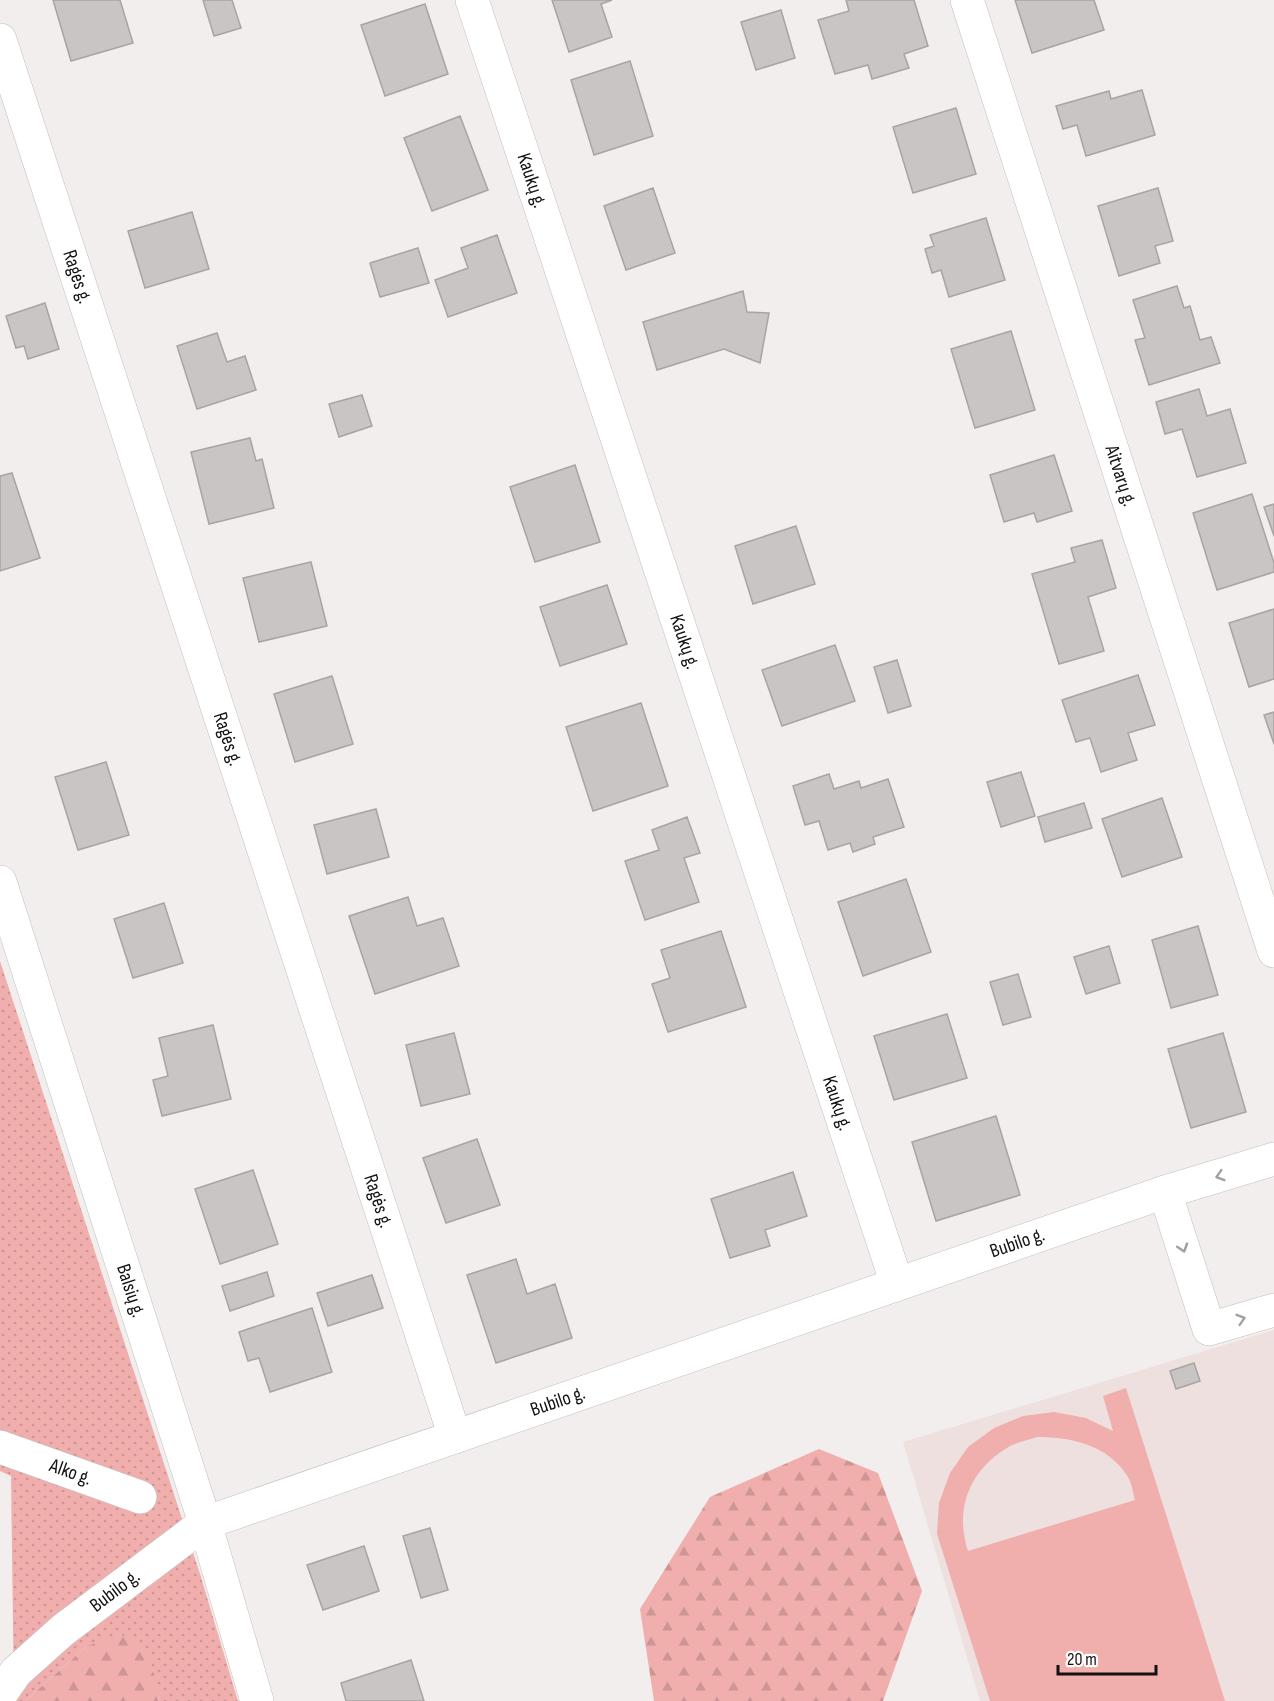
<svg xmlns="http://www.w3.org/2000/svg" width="1274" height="1701" viewBox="0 0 1274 1701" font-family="'Sofia Sans Condensed',sans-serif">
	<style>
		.built { fill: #eee0df }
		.grass { fill: url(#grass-dots) }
		.forest { fill: url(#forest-firs) }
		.garden { fill: #f0aead; fill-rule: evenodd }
		.building { fill: #c9c5c5; stroke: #a8a4a3; stroke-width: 1.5 }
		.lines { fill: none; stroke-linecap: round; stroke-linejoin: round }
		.minor-casing { stroke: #c3bebe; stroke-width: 34 }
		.minor { stroke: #fff; stroke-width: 33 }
		.oneway { stroke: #a1a0a0 }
		.labels { text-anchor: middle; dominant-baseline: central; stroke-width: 4.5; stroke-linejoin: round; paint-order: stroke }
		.street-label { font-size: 20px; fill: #131111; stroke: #fffcfc }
	</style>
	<defs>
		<pattern id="grass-dots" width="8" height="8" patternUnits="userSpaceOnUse" patternTransform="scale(1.5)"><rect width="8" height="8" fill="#f0aead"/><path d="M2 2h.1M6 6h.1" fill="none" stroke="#cd9594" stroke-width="1.8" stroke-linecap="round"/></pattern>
		<pattern id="forest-firs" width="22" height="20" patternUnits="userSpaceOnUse" patternTransform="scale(1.5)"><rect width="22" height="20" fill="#f0aead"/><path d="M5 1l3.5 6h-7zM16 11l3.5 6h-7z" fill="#cd9594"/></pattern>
	</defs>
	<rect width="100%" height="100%" fill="#f3eeee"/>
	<!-- built -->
	<path class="built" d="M1274 1330V1701H980L903 1442Z"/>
	<!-- grass -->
	<path class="grass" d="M0 961 201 1577 238 1701H158L161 1692 87 1646 25 1701H14L11 1476 0 1471Z"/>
	<!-- forest -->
	<path class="forest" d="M819 1449 878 1473 922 1591 883 1701H654L640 1609 710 1497Z
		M120 1634 145 1650 161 1692 158 1701H25L87 1646Z"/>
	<!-- garden -->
	<path class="garden" d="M1126 1388 1225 1701H990L937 1534 939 1503 950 1473 968 1447 994 1428 1023 1416 1054 1412 1086 1418 1113 1431 1103 1396ZM1037 1437C1072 1437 1108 1445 1128 1477 1132 1484 1133 1493 1135 1500L968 1551C954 1508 970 1469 1010 1446 1018 1442 1028 1440 1037 1437Z"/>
	<!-- building -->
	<path class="building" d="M53 0H120L133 43 71 61Z
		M203 0H232L241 28 214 36Z
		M552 0H612L601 4 612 37 569 52Z
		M846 0H914L928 46 904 54 909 68 872 79 868 65 835 74 818 20 849 11Z
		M1015 0H1094L1104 30 1032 53Z
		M425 4 448 74 385 96 361 25Z
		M781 10 795 58 756 70 741 22Z
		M630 61 653 136 594 155 571 80Z
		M1142 90 1155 135 1086 156 1077 125 1063 129 1056 106 1109 91 1111 99Z
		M956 108 976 174 913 193 893 127Z
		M460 116 488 190 432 211 404 138Z
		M653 188 675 253 626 270 604 206Z
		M1158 188 1173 241 1155 246 1160 263 1119 276 1098 206Z
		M192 212 209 269 145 288 128 231Z
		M986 218 1005 280 949 297 941 270 932 273 925 249 934 246 930 235Z
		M497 235 517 293 448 317 435 280 468 268 461 248Z
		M418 248 429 283 380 297 370 263Z
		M1177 286 1184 308 1190 306 1200 340 1211 337 1220 363 1149 385 1135 340 1145 338 1133 300Z
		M743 291 747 312 769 313 760 363 724 349 657 370 643 322Z
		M45 303 59 349 28 359 24 346 16 348 6 316Z
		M1011 331 1035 410 975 428 951 349Z
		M217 333 227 362 245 356 256 390 197 409 177 346Z
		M1199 389 1207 416 1230 409 1246 463 1197 477 1182 429 1165 434 1156 402Z
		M362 395 372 426 339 437 329 404Z
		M250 438 256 461 262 459 274 508 209 524 191 452Z
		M1054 455 1072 511 1037 522 1034 513 1004 522 990 475Z
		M575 465 600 542 535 562 510 487Z
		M12 473 40 558 0 571V476Z
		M1252 494 1274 563V572L1217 590 1193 513Z
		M1274 504V536L1264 507Z
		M796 526 815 584 753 604 735 546Z
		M1102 540 1116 588 1088 597 1104 651 1059 664 1032 574 1075 562 1071 548Z
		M311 562 327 626 259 642 243 578Z
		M607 585 627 644 560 666 540 607Z
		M1274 609V679L1249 687 1229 623Z
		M835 645 855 701 782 726 762 670Z
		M897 660 911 706 888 713 874 667Z
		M1138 675 1155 725 1128 733 1137 760 1101 772 1090 738 1076 742 1062 700Z
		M332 676 353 744 295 762 274 694Z
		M641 703 668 786 593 811 566 727Z
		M1274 712V744L1264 715Z
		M106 762 129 835 78 850 55 777Z
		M1021 772 1035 816 1001 827 987 782Z
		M829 774 834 789 859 781 861 788 888 779 904 827 873 837 875 844 853 852 850 843 828 850 819 821 805 825 793 786Z
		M1162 798 1182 857 1122 877 1102 819Z
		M1084 803 1092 828 1045 842 1038 817Z
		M376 809 389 857 327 874 314 825Z
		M687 817 700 853 684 858 699 902 645 920 625 861 659 850 652 830Z
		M906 879 931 952 863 976 838 902Z
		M408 897 417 926 443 918 459 966 375 994 349 916Z
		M164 903 183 963 133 978 114 919Z
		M1198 926 1218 995 1171 1008 1152 940Z
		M721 931 746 1007 668 1032 652 984 670 978 661 950Z
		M1109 946 1120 983 1086 994 1074 957Z
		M1018 974 1031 1017 1003 1025 990 982Z
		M947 1014 967 1078 894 1100 874 1036Z
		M213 1025 231 1099 162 1116 153 1080 168 1076 159 1038Z
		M454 1033 470 1094 421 1106 406 1045Z
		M1223 1033 1246 1112 1191 1128 1168 1049Z
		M996 1116 1020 1195 936 1221 912 1142Z
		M477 1139 500 1205 446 1223 423 1158Z
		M253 1170 278 1244 220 1264 195 1189Z
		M793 1172 807 1216 765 1230 770 1246 730 1258 711 1199Z
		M516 1259 527 1294 555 1284 572 1338 496 1363 467 1275Z
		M267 1272 274 1296 230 1311 222 1286Z
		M372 1275 383 1308 328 1326 317 1293Z
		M312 1308 332 1372 270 1392 259 1358 248 1361 239 1332Z
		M1194 1363 1200 1381 1176 1389 1170 1371Z
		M430 1528 448 1590 421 1598 403 1536Z
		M364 1546 379 1591 323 1610 307 1565Z
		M411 1660 424 1701H346L341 1683Z"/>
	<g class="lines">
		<defs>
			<g id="minor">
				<path id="s1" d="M472 0 897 1284"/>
				<path id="s2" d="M967 0 1274 951"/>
				<path id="s3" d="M0 40 455 1437"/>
				<path id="s4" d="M0 882 205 1523 257 1701"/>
				<path d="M1165 1192 1209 1329 1274 1310"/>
				<path id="s5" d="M0 1447 140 1497"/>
				<path id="s6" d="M0 1695 16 1672 63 1630 205 1523 1165 1192 1274 1159"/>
			</g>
		</defs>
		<!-- minor casing -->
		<use href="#minor" class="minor-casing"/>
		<!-- minor -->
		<use href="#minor" class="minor"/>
	</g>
	<!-- one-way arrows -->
	<defs><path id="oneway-chevron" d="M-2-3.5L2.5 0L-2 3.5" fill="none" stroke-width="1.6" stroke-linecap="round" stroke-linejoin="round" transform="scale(1.5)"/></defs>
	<g class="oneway">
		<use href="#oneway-chevron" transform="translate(1220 1176) rotate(163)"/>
		<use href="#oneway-chevron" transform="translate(1183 1248) rotate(72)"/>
		<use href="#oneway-chevron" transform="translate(1241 1319) rotate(-17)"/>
	</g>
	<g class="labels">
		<!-- street labels -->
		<g class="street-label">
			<text stroke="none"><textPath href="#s1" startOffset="190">Kaukų g.</textPath></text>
			<text stroke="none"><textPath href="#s3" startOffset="249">Ragės g.</textPath></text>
			<text stroke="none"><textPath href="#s2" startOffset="500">Aitvarų g.</textPath></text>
			<text stroke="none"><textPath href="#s1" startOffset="676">Kaukų g.</textPath></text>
			<text stroke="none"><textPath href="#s3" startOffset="735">Ragės g.</textPath></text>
			<text stroke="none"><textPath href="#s1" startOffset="1162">Kaukų g.</textPath></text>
			<text stroke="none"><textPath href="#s3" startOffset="1221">Ragės g.</textPath></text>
			<text stroke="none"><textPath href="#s6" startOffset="1128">Bubilo g.</textPath></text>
			<text stroke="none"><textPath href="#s4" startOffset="429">Balsių g.</textPath></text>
			<text stroke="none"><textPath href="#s6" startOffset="642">Bubilo g.</textPath></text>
			<text stroke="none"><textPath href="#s5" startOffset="75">Alko g.</textPath></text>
			<text stroke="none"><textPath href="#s6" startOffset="156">Bubilo g.</textPath></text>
		</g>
	</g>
	<!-- scale -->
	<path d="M1058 1665v9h98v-9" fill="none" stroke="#131111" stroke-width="3"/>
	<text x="1067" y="1665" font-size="18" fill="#131111" stroke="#fffcfc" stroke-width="4.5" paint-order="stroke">20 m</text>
</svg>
